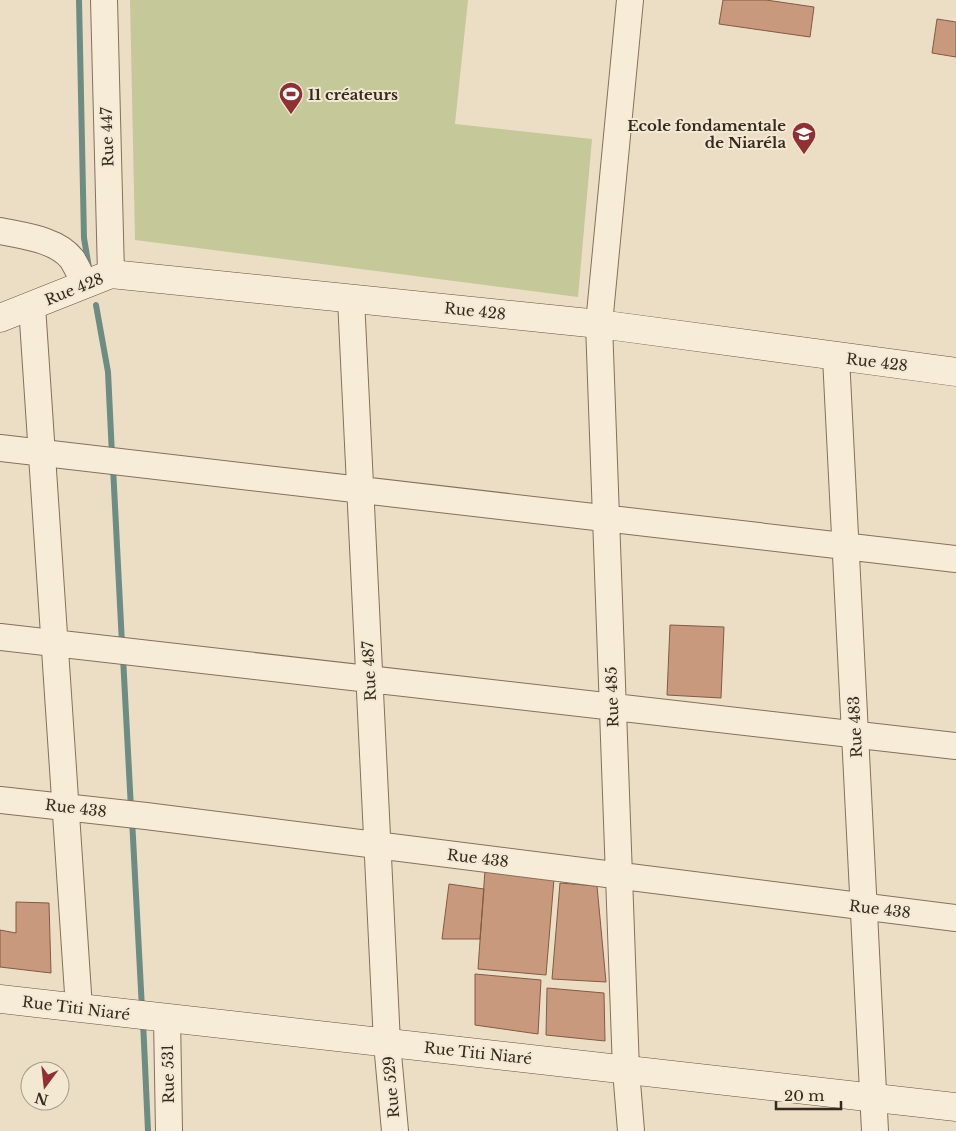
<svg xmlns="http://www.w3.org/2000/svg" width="956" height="1131" viewBox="0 0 956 1131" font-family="'Libre Baskerville',serif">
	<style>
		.green { fill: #c5c999 }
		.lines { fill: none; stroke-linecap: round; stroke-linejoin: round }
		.stream { stroke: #6d8c84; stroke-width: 6 }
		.building { fill: #c8997c; stroke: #835a43 }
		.street-casing { stroke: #85705c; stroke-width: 28 }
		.secondary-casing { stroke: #67513f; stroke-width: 29 }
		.street { stroke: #f7ecd7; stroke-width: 26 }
		.secondary { stroke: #f7ecd7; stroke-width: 28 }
		.labels { text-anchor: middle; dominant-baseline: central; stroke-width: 4; stroke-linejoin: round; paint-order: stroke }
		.poi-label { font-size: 15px; font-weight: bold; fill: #36291f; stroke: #f3e9d3; text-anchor: start }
		.street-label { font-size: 15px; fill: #36291f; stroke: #f3e9d3 }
	</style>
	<rect width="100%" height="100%" fill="#ebdec4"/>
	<!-- green -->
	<path class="green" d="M130 0H468L455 124 592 139 578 297 135 240Z"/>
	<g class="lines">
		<!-- stream -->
		<path class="stream" d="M79 0 84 238 89 268
			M96 305 108 372 112 455
			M113 467 122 644
			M123 657 131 809
			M132 819 142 1009
			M143 1021 148 1131"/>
	</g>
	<!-- building -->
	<path class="building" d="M723 0H766L814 7 810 37 719 24Z
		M937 19 956 22V57L932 53Z
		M670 625 724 627 721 698 667 695Z
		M485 870 554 879 546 975 478 969Z
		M560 883 597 886 606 982 552 979Z
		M449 884 484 889 480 939H442Z
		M16 902 49 903 51 973 0 967V930L16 933Z
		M475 974 541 980 538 1034 475 1025Z
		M547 988 604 993 605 1041 546 1035Z"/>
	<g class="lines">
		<defs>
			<path id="street" d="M104 0 111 274
				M630 0 599 324 626 1070 631 1131
				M0 231C23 236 56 239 72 259 77 267 81 276 85 284
				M351 299 387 1043 395 1131
				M32 306 79 1008
				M836 357 875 1131
				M0 448 956 559
				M0 637 956 746
				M0 800 146 816 956 918
				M167 1018 169 1131"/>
			<path id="secondary" d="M0 318 111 274 599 324 956 372
				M0 999 956 1107"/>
		</defs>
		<!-- street casing -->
		<use href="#street" class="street-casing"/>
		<!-- secondary casing -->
		<use href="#secondary" class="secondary-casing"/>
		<!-- street -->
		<use href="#street" class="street"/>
		<!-- secondary -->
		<use href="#secondary" class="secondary"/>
	</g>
	<!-- icons -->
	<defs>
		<symbol id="stadium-pin" viewBox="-11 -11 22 30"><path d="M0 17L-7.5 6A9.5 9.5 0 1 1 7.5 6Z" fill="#912f33" stroke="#f3e9d3"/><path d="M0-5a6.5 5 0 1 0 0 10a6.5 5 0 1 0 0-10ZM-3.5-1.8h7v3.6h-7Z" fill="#fff"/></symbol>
		<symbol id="school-pin" viewBox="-11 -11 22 30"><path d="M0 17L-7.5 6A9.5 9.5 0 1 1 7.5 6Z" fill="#912f33" stroke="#f3e9d3"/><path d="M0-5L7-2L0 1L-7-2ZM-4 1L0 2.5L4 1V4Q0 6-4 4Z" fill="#fff"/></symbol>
	</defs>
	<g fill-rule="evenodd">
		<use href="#stadium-pin" x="277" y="80" width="28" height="38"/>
		<use href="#school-pin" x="790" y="120" width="28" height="38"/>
	</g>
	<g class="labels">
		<!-- poi labels -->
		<g class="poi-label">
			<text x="308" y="94">11 créateurs</text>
			<text x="786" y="125" text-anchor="end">Ecole fondamentale<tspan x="786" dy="17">de Niaréla</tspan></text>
		</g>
		<!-- street labels -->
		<g class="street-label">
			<text transform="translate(107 137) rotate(-92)">Rue 447</text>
			<text transform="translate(74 289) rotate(-22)">Rue 428</text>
			<text transform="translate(475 311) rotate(6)">Rue 428</text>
			<text transform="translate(877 362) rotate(7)">Rue 428</text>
			<text transform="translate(369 671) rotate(-93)">Rue 487</text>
			<text transform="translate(612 697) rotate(-92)">Rue 485</text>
			<text transform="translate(855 727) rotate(-93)">Rue 483</text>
			<text transform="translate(76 808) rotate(7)">Rue 438</text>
			<text transform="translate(478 858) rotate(7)">Rue 438</text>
			<text transform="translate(880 909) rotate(7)">Rue 438</text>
			<text transform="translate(76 1008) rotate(7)">Rue Titi Niaré</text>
			<text transform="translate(478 1053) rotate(6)">Rue Titi Niaré</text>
			<text transform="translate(168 1074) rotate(-91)">Rue 531</text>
			<text transform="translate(391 1087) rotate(-95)">Rue 529</text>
		</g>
	</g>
	<!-- north arrow -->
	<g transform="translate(45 1086) rotate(195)"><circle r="24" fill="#f3e9d3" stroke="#a79c8b"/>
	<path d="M0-4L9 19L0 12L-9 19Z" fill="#912f33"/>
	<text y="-8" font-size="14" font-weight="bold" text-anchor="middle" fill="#36291f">N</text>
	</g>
	<!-- scale -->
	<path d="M776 1101v8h65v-8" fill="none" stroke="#36291f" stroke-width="2.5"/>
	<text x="784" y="1101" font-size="15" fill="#36291f" stroke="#f3e9d3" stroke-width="4" paint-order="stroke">20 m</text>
</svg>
